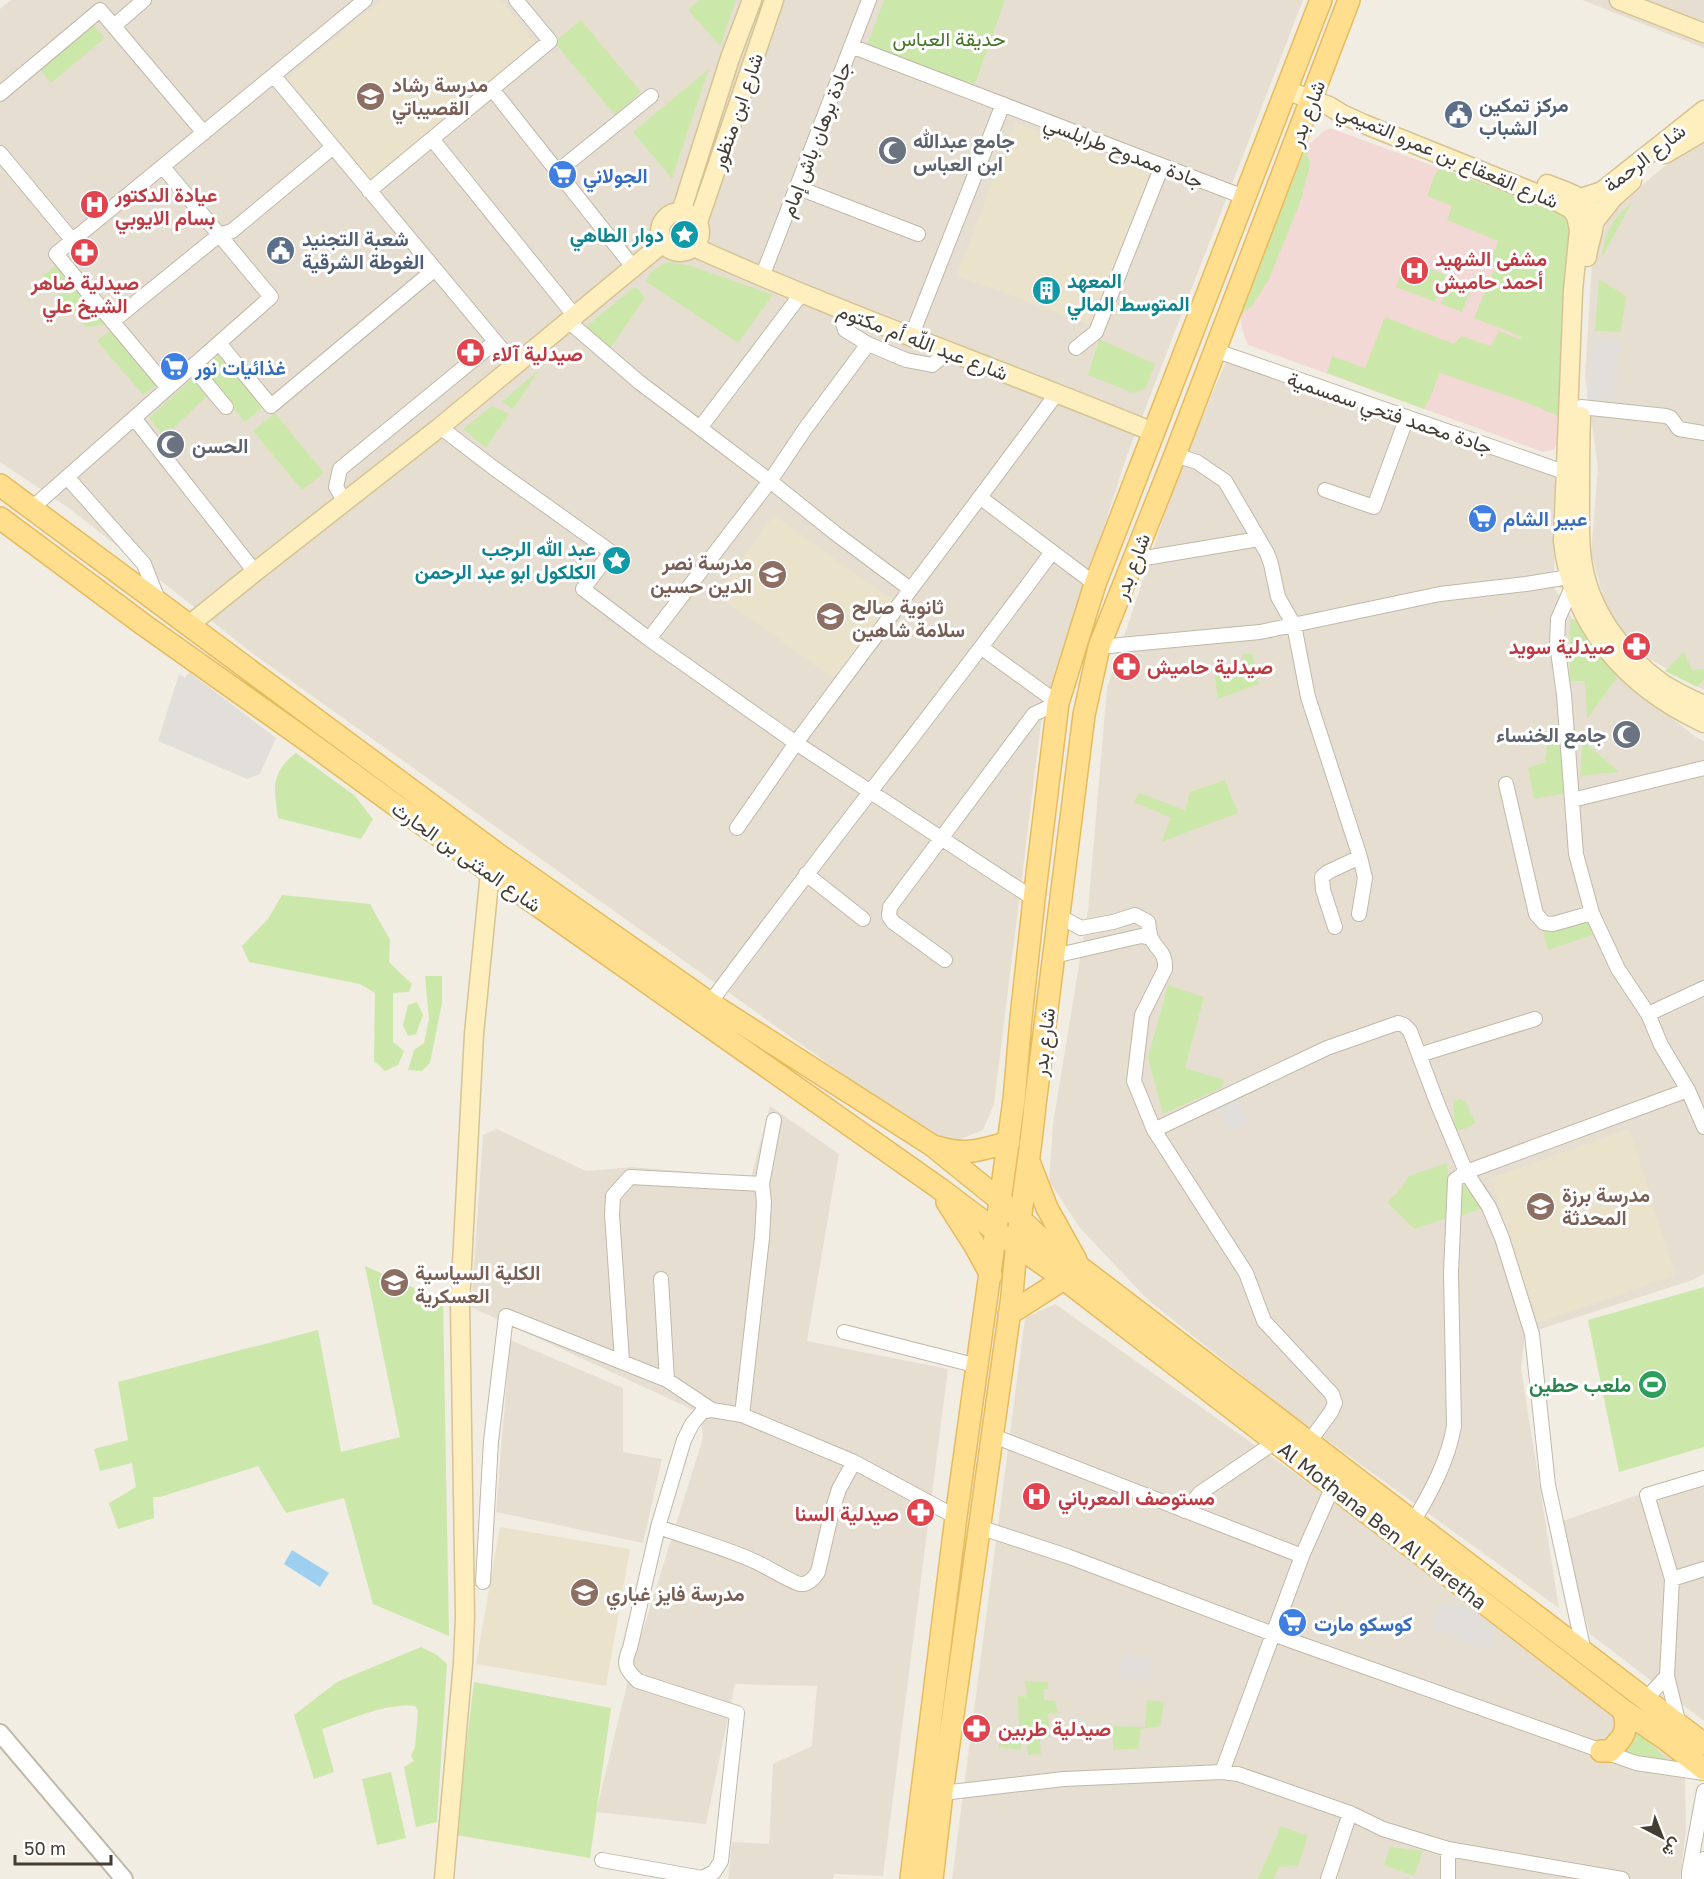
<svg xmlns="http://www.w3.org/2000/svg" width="1704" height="1879" viewBox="0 0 1704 1879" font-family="'Golos Text',Vazirmatn,sans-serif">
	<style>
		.residential { fill: #e6dfd1 }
		.education { fill: #ebe2cc }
		.medical { fill: #f3d9d5 }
		.green { fill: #cce7aa }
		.parking { fill: #e2dfdb }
		.water { fill: #9dcff1 }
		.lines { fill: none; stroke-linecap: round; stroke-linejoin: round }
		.minor-casing { stroke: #c0b8a8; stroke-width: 16 }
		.tertiary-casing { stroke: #c0b8a8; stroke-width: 20 }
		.secondary-casing { stroke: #d6c393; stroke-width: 21 }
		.primary-casing { stroke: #e5bb5e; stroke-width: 24 }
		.minor { stroke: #fff; stroke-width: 14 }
		.tertiary { stroke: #fff; stroke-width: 16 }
		.secondary { stroke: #ffefbf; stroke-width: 18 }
		.primary { stroke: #ffde8e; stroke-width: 21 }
		.labels { text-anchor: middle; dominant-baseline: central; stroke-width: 6; stroke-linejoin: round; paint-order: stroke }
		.park-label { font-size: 20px; fill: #457526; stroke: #fff }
		.education-label { font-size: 20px; font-weight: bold; fill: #785e54; stroke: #fff; text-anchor: start }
		.service-label { font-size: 20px; font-weight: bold; fill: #4e5e75; stroke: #fff; text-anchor: start }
		.street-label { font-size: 20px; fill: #433d33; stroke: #fff }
		.worship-label { font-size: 20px; font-weight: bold; fill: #5b616d; stroke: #fff; text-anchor: start }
		.shop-label { font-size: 20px; font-weight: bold; fill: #366cbe; stroke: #fff; text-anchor: start }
		.health-label { font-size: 20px; font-weight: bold; fill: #be3a42; stroke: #fff; text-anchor: start }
		.culture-label { font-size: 20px; font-weight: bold; fill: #0d838f; stroke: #fff; text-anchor: end }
		.leisure-label { font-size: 20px; font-weight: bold; fill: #27864d; stroke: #fff; text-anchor: end }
	</style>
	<rect width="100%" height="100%" fill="#f2ede3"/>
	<!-- residential -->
	<path class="residential" d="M11 0H1303L1125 461 1041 723 994 1104 983 1130 944 1146 256 656 70 509 0 462V9Z
		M1582 0H1704V48Z
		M1704 136V690L1650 659 1626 639 1605 603 1591 553 1598 468 1585 377 1592 262 1612 210 1677 156Z
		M1227 359 1556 477 1554 587 1592 654 1697 738 1704 741V1274L1693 1280 1525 1334 1521 1368 1559 1608 1284 1409 1147 1299 1080 1228 1049 1181 1053 1124 1088 910 1107 688 1178 474Z
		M770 1106 839 1154 807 1341 948 1369 883 1876 834 1874 833 1879H728L732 1842 769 1844 773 1764 812 1746 817 1686 735 1684 706 1824 596 1812 631 1668 703 1438 700 1413 471 1307 483 1135 497 1129 586 1171 632 1167 751 1177Z
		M1055 1304 1293 1472 1509 1632 1685 1769 1686 1829 1680 1879H952L1025 1318Z
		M510 1340 623 1388V1452L662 1459 643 1543 496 1512Z
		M1704 1472V1721L1590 1634 1557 1523Z"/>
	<!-- education -->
	<path class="education" d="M381 0H501L538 46 373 182 287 78Z
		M1015 123 1150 174 1092 326 957 275Z
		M774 515 892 600 834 679 717 595Z
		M1629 1129 1675 1275 1537 1323 1491 1178Z
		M500 1527 630 1549 606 1686 476 1664Z"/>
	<!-- medical -->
	<path class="medical" d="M1330 128 1565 214 1574 224 1558 442 1553 450 1543 452 1248 345 1242 329 1240 315 1306 147 1324 131Z"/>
	<!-- green -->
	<path class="green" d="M699 0H736L720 46 688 10Z
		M884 0H1005L975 84 968 81 966 85 866 48Z
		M581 20 641 92 615 115 554 42Z
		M90 21 105 38 51 83 37 66Z
		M709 69 672 179 633 132Z
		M1306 147 1310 165 1301 200 1269 279 1252 306 1240 315Z
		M1440 168 1565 214 1574 224 1560 417 1528 403 1440 373 1432 393 1424 409 1327 373 1332 356 1365 368 1385 317 1454 344 1461 336 1491 346 1499 331 1519 339 1522 337 1474 318 1495 268 1490 262 1498 241 1447 220 1452 206 1427 196 1435 174Z
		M1633 201 1601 259C1607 228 1610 222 1633 201Z
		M1406 260 1446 275 1435 302 1396 287Z
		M60 262 112 324 86 327 43 276Z
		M669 262 692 266 773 295 738 343 645 281C651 272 659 265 669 262Z
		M1452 276 1473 284 1462 312 1441 304Z
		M1599 279 1626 296 1621 332 1595 331Z
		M634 287 639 290 645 298 609 350 582 330Z
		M111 330 157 380 156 385 143 395 97 341Z
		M1099 339 1155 364 1146 388 1133 393 1088 375Z
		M220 354 263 407 245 422 201 370Z
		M540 369 513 409 502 402Z
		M194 377 207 396 164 437 149 418Z
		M492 406 509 414 486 448 463 429Z
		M275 413 324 473 302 490 253 431Z
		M1571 619 1578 620 1619 675 1587 719 1585 681H1570V631Z
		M1684 652 1692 670 1704 669V679L1697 687 1665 671Z
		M1243 654H1252L1259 684 1218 699 1214 670 1242 665Z
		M1548 739H1563L1566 793 1534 799 1528 768 1545 762Z
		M1583 741 1619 772 1580 776Z
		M296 753 354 795 373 819 361 839 278 818C274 788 270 773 296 753Z
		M1225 780 1238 813 1161 842 1171 818 1134 802 1139 793 1185 810 1190 792Z
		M282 895 370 904 390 940 389 962 412 984 409 992 393 993V1042L404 1051 398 1065 385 1071 374 1061 375 993 360 984 249 962 242 946 268 919Z
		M1588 912 1595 934 1548 950 1542 927Z
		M425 976H442V1003L430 1063 422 1071 408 1070 414 1050 424 1043 429 1019Z
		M1168 985 1204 997 1185 1068 1224 1080 1221 1088 1163 1114 1148 1058Z
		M417 1002 423 1015 416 1034 408 1036 403 1025 408 1005Z
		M1462 1099C1469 1106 1471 1115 1476 1123L1465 1129 1455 1130 1453 1101Z
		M1447 1163 1453 1216 1414 1229 1387 1202 1400 1190 1409 1176Z
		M1462 1184 1480 1200 1483 1208 1459 1216Z
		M365 1266 443 1301 449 1636 373 1604 344 1498 286 1513 258 1466 160 1497H153L154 1518 118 1529 109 1503 136 1487 132 1463 100 1471 94 1449 128 1440 118 1382 318 1330 341 1452 400 1437Z
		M1704 1287V1447L1619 1472 1588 1320Z
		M421 1647 437 1655 447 1664 437 1822 416 1827 404 1767 414 1761 411 1756 415 1747 418 1711 415 1706C387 1702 349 1720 322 1729L334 1772 314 1779 294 1715 337 1682Z
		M1024 1681 1048 1682V1689H1044V1700L1055 1701 1058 1713 1048 1714 1050 1738 1040 1740 1041 1754 1028 1755 1027 1741 1021 1742V1750L999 1747V1731L1002 1726 1019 1728 1018 1696 1026 1697 1027 1689Z
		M474 1682 611 1708 590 1858 456 1835Z
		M1147 1700 1164 1702 1160 1726 1141 1729 1138 1749 1113 1750V1726L1145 1727Z
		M1631 1725 1672 1764 1616 1753Z
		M391 1772 406 1838 377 1845 362 1779Z
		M1281 1826 1308 1836 1298 1866 1289 1865 1287 1867 1279 1866 1274 1879H1258Z
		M1390 1847 1423 1851 1414 1876 1384 1865Z"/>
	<!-- parking -->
	<path class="parking" d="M1591 337 1620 340 1614 401 1587 399Z
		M189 672 276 738 260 774 247 779 158 741 179 674 185 678Z
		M1237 1097 1250 1122 1229 1133 1216 1107Z
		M1464 1602 1498 1624 1489 1650 1438 1633 1432 1623 1439 1606Z
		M1123 1653 1152 1658 1150 1681 1119 1679Z"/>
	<!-- water -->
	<path class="water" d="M292 1550 329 1573 320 1587 284 1564Z"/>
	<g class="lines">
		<defs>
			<path id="minor" d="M114 26 144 0
				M851 46 1244 197
				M274 76 515 365
				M492 89 633 267
				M0 94 100 10 204 133
				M432 139 574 315
				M0 153 73 241
				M558 171 651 96
				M796 187 918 234
				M369 191 550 41 516 0
				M762 277 869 0
				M802 293 700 428 770 481 805 429 868 344 845 330 839 308
				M113 321 219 235 232 231 333 147
				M568 321 639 382 700 428
				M911 337 1003 104
				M219 343 271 406 435 269
				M868 344 906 360 932 365 949 351
				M1076 348 1096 332 1162 166
				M1214 350 1567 473
				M192 366 226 407
				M168 388 56 254 365 0
				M1581 407 1666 416 1671 418 1679 429 1704 433
				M134 418 255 572
				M440 427 495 469 611 552 583 589 649 639 796 743 737 828
				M1175 455 1197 462 1225 481 1267 553 1271 564 1278 597 1294 625 1308 697 1360 857 1365 878 1359 914
				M67 477 144 564 159 602
				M1325 490 1374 507 1407 417
				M981 498 1095 584
				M345 502 336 487 340 469 495 342
				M32 508 271 297 163 167
				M1133 560 1259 539
				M1572 587 1558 619 1557 644 1564 695 1576 854 1592 913 1618 969 1648 1014 1661 1045 1688 1090 1704 1127
				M649 639 770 481 835 533 910 589
				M1099 647 1260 632 1440 594 1526 584 1569 577
				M1506 784 1536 914 1544 923 1553 924 1592 913
				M1572 800 1704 768
				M806 874 863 919
				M1034 899 796 743C882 626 971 511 1057 393
				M1059 916 1081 928 1113 922 1135 915 1148 922C1149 927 1149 933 1151 938 1157 951 1166 951 1165 969L1142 1015 1134 1081 1154 1130 1327 1048 1398 1023 1404 1025 1410 1031 1438 1105 1466 1172 1688 1090
				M1335 927 1323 890 1322 877 1328 872 1360 857
				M1054 956 1141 936 1151 938
				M945 960 893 922 889 916 890 907 1034 714 1058 703 982 648
				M710 1003C822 851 941 704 1052 552
				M1648 1014 1704 988
				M1419 1055 1535 1019
				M1154 1130 1246 1273 1264 1321 1332 1394 1335 1403 1331 1412 1309 1442
				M762 1184 774 1120
				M661 1279 667 1380
				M844 1332 978 1366
				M622 1361 612 1214 613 1196 630 1177 762 1184 764 1202 762 1238 742 1415
				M991 1435 1302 1556
				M1185 1511 1200 1493 1275 1442
				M1413 1522C1431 1492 1448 1461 1454 1426L1451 1273 1455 1180 1466 1172 1489 1207 1502 1238 1532 1334 1548 1485 1584 1652
				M658 1527C690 1538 723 1547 754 1561 764 1565 793 1583 800 1584 808 1585 814 1578 818 1572L832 1511 839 1489 854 1462
				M979 1527 1067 1556 1292 1641 1636 1763 1704 1773
				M1672 1579 1647 1495 1704 1478
				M483 1582 491 1441 506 1316 667 1380 712 1410 742 1415 854 1462 956 1517
				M1646 1699 1667 1676
				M1679 1725 1667 1676 1672 1579 1704 1569
				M1222 1772 1302 1556 1333 1486
				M942 1793 1064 1779 1222 1772 1238 1774 1350 1813 1383 1829 1448 1849 1622 1879
				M602 1860 702 1878 714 1872 721 1861 737 1713 638 1681C625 1669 623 1664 630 1648L658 1527 684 1440 692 1424 702 1412 712 1410
				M1328 1879 1350 1813
				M1448 1879V1849
				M1689 1879V1872L1704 1791
				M1701 1879 1704 1859"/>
			<path id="tertiary" d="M0 1733 124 1879"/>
			<path id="secondary" d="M1619 0 1704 33
				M1286 90 1329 106 1342 114 1364 124 1558 202 1571 209 1576 216 1579 230 1573 291 1563 541C1572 627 1628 688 1704 723
				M1665 154 1704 131
				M1547 184C1566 192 1597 198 1594 224 1593 235 1588 246 1587 257
				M1581 198 1602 191 1704 110
				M681 212 730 58 752 0
				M660 232a20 20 0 1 1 40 0a20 20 0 1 1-40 0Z
				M1595 221 1613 198 1632 181
				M698 222 774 0
				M694 247C845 315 1001 369 1153 432
				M1581 416C1580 444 1580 472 1580 500 1580 520 1579 540 1582 560 1589 610 1622 655 1663 684 1676 692 1690 699 1704 705
				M189 625 255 572 440 427 663 243
				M444 1879 463 1663 465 1617 460 1303 474 1034 490 872"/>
			<path id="primary" d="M0 485 496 853 710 1003 933 1146 1001 1201 1035 1233 1081 1268 1704 1744
				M0 518 144 625 309 742 398 807 939 1188 996 1231 1064 1279 1623 1710 1664 1738 1704 1769
				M937 1147C966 1156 981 1150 1009 1142
				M1030 1164 1047 1208 1076 1260
				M947 1202 974 1244 991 1275
				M1009 1314 1064 1279
				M1601 1751H1610C1623 1738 1630 1730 1623 1710
				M911 1879 956 1517 1014 1100 1021 1018 1034 899 1058 703 1095 584 1321 0
				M932 1879 942 1793 1012 1296C1016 1232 1029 1169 1035 1105L1084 715 1099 647 1175 455 1349 0"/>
		</defs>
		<!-- minor casing -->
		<use href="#minor" class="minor-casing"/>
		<!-- tertiary casing -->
		<use href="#tertiary" class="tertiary-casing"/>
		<!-- secondary casing -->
		<use href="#secondary" class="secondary-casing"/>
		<!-- primary casing -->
		<use href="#primary" class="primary-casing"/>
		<!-- minor -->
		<use href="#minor" class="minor"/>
		<!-- tertiary -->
		<use href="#tertiary" class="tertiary"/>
		<!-- secondary -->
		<use href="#secondary" class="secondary"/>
		<!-- primary -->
		<use href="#primary" class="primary"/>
	</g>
	<!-- icons -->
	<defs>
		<symbol id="school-disc" viewBox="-11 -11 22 22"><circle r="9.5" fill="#8d6e63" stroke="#fff"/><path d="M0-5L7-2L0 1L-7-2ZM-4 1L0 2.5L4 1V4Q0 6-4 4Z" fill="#fff"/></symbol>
		<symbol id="civic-disc" viewBox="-11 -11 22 22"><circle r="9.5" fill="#5c6f8a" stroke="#fff"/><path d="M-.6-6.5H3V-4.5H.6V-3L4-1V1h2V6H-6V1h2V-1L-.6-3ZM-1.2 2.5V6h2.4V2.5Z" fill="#fff"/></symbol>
		<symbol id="mosque-disc" viewBox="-11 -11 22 22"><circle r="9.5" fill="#6b7280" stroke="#fff"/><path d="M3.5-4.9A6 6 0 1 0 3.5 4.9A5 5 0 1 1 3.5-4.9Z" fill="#fff"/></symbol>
		<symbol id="supermarket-disc" viewBox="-11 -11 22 22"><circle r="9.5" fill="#3f7fe0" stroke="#fff"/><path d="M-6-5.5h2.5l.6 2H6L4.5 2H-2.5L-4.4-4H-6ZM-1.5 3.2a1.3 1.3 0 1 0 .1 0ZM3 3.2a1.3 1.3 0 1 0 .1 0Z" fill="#fff"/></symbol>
		<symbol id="hospital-disc" viewBox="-11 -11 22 22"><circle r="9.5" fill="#e0444e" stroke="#fff"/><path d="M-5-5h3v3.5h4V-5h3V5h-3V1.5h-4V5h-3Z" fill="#fff"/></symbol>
		<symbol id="sight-disc" viewBox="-11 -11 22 22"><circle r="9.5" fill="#0f9aa8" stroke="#fff"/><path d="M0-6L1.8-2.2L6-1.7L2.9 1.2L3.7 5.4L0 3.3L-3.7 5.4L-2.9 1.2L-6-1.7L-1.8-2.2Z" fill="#fff"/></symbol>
		<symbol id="pharmacy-disc" viewBox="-11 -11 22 22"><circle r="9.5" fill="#e0444e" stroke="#fff"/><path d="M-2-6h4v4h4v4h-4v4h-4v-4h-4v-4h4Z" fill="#fff"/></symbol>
		<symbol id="building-disc" viewBox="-11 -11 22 22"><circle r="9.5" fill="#0f9aa8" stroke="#fff"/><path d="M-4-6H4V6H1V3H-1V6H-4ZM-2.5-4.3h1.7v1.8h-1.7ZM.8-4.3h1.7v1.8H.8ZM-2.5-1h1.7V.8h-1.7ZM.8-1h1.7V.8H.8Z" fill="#fff"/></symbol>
		<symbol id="university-disc" viewBox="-11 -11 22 22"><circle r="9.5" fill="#8d6e63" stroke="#fff"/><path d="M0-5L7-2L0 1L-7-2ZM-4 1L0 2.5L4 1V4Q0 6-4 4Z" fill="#fff"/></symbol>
		<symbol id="stadium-disc" viewBox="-11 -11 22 22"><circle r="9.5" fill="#2e9e5b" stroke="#fff"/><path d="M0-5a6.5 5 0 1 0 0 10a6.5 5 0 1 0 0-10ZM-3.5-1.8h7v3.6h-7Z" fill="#fff"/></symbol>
	</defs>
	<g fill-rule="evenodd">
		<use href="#school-disc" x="354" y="80" width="33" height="33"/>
		<use href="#civic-disc" x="1442" y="98" width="33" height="33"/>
		<use href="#mosque-disc" x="876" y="134" width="33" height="33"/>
		<use href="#supermarket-disc" x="546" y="158" width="33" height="33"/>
		<use href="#hospital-disc" x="78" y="188" width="33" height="33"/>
		<use href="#sight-disc" x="668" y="218" width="33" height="33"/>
		<use href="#civic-disc" x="264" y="234" width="33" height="33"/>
		<use href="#pharmacy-disc" x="68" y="236" width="33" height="33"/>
		<use href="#hospital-disc" x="1398" y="254" width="33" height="33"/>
		<use href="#building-disc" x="1030" y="274" width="33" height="33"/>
		<use href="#pharmacy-disc" x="454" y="336" width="33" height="33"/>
		<use href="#supermarket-disc" x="158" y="350" width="33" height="33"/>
		<use href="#mosque-disc" x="154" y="428" width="33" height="33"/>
		<use href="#supermarket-disc" x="1466" y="502" width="33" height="33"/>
		<use href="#sight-disc" x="600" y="544" width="33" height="33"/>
		<use href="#school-disc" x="756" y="558" width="33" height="33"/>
		<use href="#school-disc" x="814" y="600" width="33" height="33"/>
		<use href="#pharmacy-disc" x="1620" y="630" width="33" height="33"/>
		<use href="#pharmacy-disc" x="1110" y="650" width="33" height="33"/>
		<use href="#mosque-disc" x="1610" y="718" width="33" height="33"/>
		<use href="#school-disc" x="1524" y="1190" width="33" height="33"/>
		<use href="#university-disc" x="378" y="1266" width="33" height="33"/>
		<use href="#stadium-disc" x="1636" y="1368" width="33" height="33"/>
		<use href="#hospital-disc" x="1020" y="1480" width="33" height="33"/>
		<use href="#pharmacy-disc" x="904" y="1496" width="33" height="33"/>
		<use href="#school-disc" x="568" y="1576" width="33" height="33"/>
		<use href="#supermarket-disc" x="1276" y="1606" width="33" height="33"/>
		<use href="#pharmacy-disc" x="960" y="1712" width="33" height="33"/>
	</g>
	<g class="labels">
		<!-- park labels -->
		<g class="park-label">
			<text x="949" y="38">حديقة العباس</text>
		</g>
		<!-- education labels -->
		<g class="education-label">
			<text x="392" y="84">مدرسة رشاد<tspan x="392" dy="23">القصيباتي</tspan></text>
			<text x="752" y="562" text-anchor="end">مدرسة نصر<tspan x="752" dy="23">الدين حسين</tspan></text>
			<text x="852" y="606">ثانوية صالح<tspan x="852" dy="23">سلامة شاهين</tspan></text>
			<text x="1562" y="1194">مدرسة برزة<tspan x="1562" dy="23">المحدثة</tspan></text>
			<text x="415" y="1272">الكلية السياسية<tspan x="415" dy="23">العسكرية</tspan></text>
			<text x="606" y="1593">مدرسة فايز غباري</text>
		</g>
		<!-- service labels -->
		<g class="service-label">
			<text x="1479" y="104">مركز تمكين<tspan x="1479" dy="23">الشباب</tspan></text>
			<text x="302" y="238">شعبة التجنيد<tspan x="302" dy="23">الغوطة الشرقية</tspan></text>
		</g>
		<!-- street labels -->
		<g class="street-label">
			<text transform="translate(736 111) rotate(-71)">شارع ابن منظور</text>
			<text transform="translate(1306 113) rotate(-69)">شارع بدر</text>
			<text transform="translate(815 139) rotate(-69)">جادة برهان باش إمام</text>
			<text transform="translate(1124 151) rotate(21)">جادة ممدوح طرابلسي</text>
			<text transform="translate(1448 155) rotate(23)">شارع القعقاع بن عمرو التميمي</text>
			<text transform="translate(1644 157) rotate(-38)">شارع الرحمة</text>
			<text transform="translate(923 341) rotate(21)">شارع عبد اللّه أم مكتوم</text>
			<text transform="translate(1390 412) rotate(19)">جادة محمد فتحي سمسمية</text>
			<text transform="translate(1131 566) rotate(-69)">شارع بدر</text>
			<text transform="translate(467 856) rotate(35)">شارع المثنى بن الحارث</text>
			<text transform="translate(1043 1042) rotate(-83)">شارع بدر</text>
			<text transform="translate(1383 1525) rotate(38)">Al Mothana Ben Al Haretha</text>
		</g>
		<!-- worship labels -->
		<g class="worship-label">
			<text x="913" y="140">جامع عبدالله<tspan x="913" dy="23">ابن العباس</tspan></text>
			<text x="192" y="445">الحسن</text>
			<text x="1606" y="734" text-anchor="end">جامع الخنساء</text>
		</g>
		<!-- shop labels -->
		<g class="shop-label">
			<text x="583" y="175">الجولاني</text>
			<text x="195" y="367">غذائيات نور</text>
			<text x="1503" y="518">عبير الشام</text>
			<text x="1314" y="1623">كوسكو مارت</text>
		</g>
		<!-- health labels -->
		<g class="health-label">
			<text x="115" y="194">عيادة الدكتور<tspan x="115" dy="23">بسام الايوبي</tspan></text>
			<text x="1435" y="258">مشفى الشهيد<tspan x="1435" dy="23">أحمد حاميش</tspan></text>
			<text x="85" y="282" text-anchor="middle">صيدلية ضاهر<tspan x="85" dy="23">الشيخ علي</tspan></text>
			<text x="492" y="353">صيدلية آلاء</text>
			<text x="1615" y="646" text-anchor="end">صيدلية سويد</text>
			<text x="1147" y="666">صيدلية حاميش</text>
			<text x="1058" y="1497">مستوصف المعرباني</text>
			<text x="899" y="1513" text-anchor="end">صيدلية السنا</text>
			<text x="998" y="1728">صيدلية طربين</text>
		</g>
		<!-- culture labels -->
		<g class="culture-label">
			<text x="664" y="234">دوار الطاهي</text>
			<text x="1067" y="280" text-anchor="start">المعهد<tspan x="1067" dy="23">المتوسط المالي</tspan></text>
			<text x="596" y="548">عبد الله الرجب<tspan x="596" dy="23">الكلكول ابو عبد الرحمن</tspan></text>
		</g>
		<!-- leisure labels -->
		<g class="leisure-label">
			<text x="1631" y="1384">ملعب حطين</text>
		</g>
	</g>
	<!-- north arrow -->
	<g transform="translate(1662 1837) rotate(138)" stroke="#ffffff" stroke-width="4.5" paint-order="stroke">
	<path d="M0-4.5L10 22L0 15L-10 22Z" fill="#433d33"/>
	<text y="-9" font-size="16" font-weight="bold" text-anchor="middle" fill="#433d33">ش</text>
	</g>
	<!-- scale -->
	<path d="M15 1855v9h96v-9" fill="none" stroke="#433d33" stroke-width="3"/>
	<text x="24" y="1855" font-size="18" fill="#433d33" stroke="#ffffff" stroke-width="4.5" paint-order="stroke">50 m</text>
</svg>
